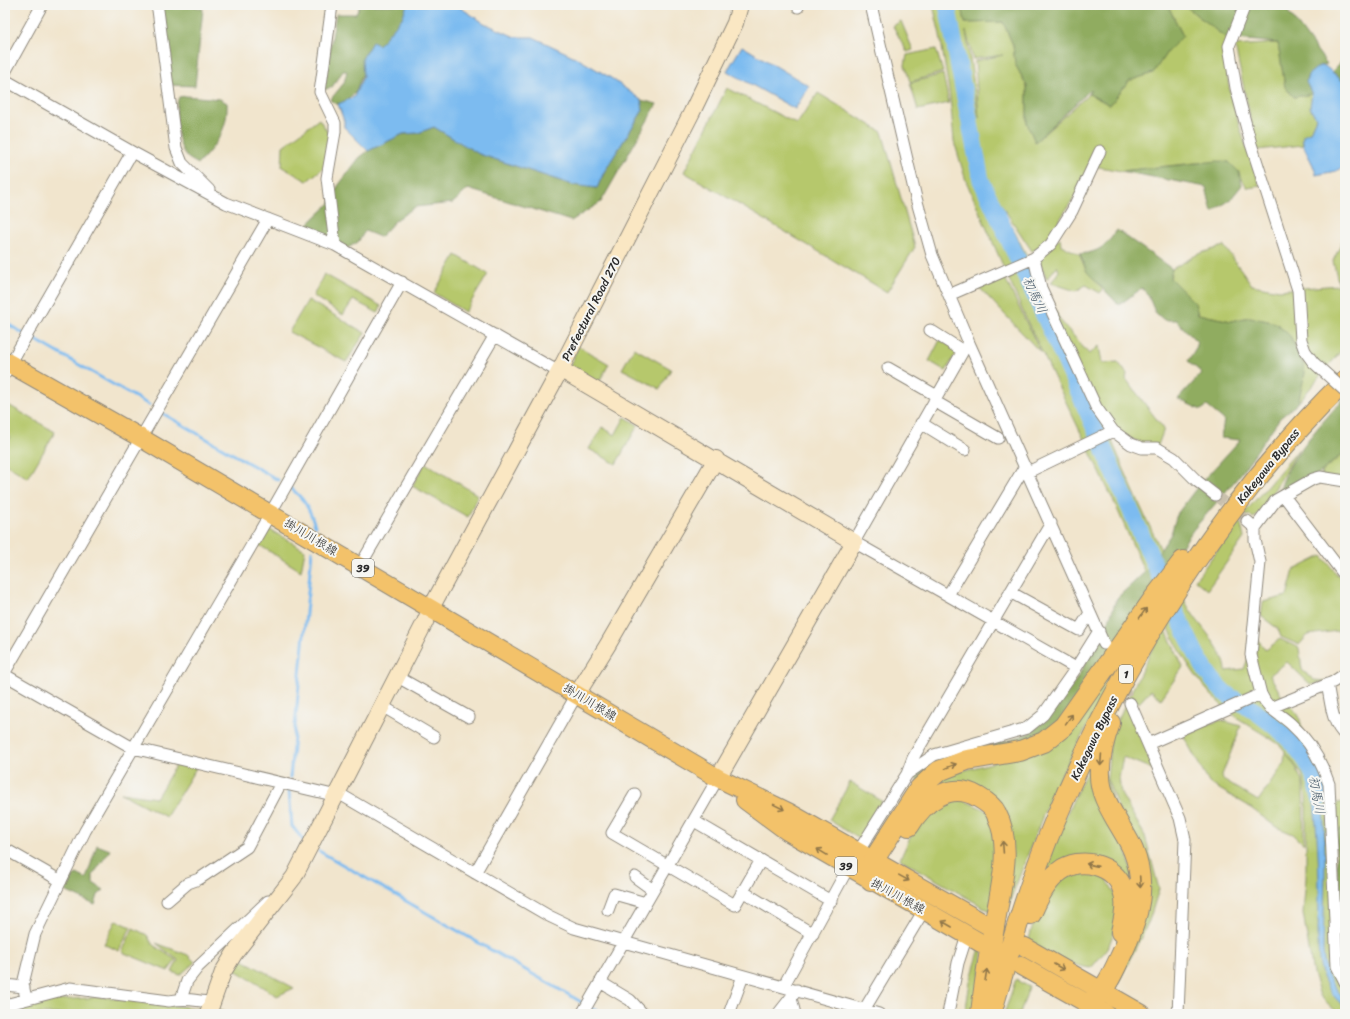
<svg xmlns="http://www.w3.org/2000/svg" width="1350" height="1019" viewBox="0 0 1350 1019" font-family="Sriracha,'Klee One',sans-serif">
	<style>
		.green { fill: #b6c86c; stroke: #707a4c; fill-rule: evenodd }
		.forest { fill: #90ac60; stroke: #5e6c46 }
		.water { fill: #7cbbf0; stroke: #54738e }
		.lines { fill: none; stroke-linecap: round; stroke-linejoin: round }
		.stream { stroke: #7cbbf0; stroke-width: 3 }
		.river { stroke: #7cbbf0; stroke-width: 17 }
		.street-tunnel { stroke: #c9c0ad; stroke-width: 11; stroke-dasharray: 11 5.5; stroke-linecap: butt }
		.street-casing { stroke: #8e887c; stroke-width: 13 }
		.secondary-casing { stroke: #8e887c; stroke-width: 18 }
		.primary-casing { stroke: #8e887c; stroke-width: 20 }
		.highway-casing { stroke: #8e887c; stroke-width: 22 }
		.street { stroke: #fff; stroke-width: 11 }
		.secondary { stroke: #fae7c3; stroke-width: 16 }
		.primary { stroke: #f3c26a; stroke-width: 18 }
		.highway { stroke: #f3c26a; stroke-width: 20 }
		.street-bridge-casing { stroke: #8e887c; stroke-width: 13; stroke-linecap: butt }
		.street-bridge { stroke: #fff; stroke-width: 11 }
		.oneway { stroke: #8f764a }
		.labels { text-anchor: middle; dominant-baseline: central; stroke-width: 4; stroke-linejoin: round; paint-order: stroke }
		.shield { fill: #f6f6f2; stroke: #686867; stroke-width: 1 }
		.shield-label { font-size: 11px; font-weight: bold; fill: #2b2b2b }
		.street-label { font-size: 12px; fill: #2b2b2b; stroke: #f6f6f2 }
		.water-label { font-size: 13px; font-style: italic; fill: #435666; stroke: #f6f6f2 }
	</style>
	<rect width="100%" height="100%" fill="#f6f6f2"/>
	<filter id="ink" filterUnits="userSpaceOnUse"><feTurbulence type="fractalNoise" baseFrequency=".025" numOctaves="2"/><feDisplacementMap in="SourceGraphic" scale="8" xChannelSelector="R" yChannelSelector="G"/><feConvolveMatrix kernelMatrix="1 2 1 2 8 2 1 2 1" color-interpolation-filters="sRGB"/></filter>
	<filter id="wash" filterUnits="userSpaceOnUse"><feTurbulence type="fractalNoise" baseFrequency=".012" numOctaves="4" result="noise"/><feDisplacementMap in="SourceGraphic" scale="16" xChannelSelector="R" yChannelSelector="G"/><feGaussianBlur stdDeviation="0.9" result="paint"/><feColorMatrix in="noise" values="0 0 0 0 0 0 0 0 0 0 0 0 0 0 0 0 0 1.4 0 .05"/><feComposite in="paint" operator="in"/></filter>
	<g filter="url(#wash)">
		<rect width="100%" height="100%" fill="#f1e5cd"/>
		<!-- green -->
		<path class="green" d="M933 5H962L965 23 1003 22 1013 45 1015 64 1027 86V123L1035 142 1089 94 1110 105 1129 81 1153 73 1167 52 1183 36 1170 10 1166 5H1184L1226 38C1222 89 1244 138 1260 186L1248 188 1229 162 1195 163 1121 171 1094 166 1043 246 1032 251 998 200 1060 320 1089 354 1099 346 1102 363 1118 362 1127 374 1126 379 1164 429 1157 448 1108 431C1126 476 1146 520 1168 564 1176 581 1183 601 1194 616 1204 630 1226 654 1226 671L1244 669 1252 648 1255 654 1258 640 1266 650 1280 639 1299 648 1302 670 1314 680 1325 681 1311 685 1287 662 1270 675 1285 702H1288L1299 716 1303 732 1326 788 1345 984V1014H1339L1320 996 1313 974 1303 913 1306 878V795L1302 774 1285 752 1297 769 1303 784 1304 844 1293 834 1276 827 1247 805 1209 783 1182 733 1221 720 1241 726 1222 775 1223 780 1258 801 1284 764 1285 751 1280 745C1265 734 1246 725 1231 713 1205 693 1185 663 1171 633L1115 504 1028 323 966 181 954 141 950 97 940 35ZM966 31 973 59 1003 55 975 61 979 118Z
			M901 21 913 50 907 52 893 26Z
			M1278 43 1285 87 1294 97 1312 94 1310 107 1316 118 1310 132 1302 139 1303 145 1257 150 1235 46Z
			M936 49 943 72 910 82 905 65 907 55Z
			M943 74 949 103 918 110 910 83Z
			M727 88 797 124 818 93 882 132 915 247 887 292 684 172Z
			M319 119 329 134 327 165 307 181 282 167 283 146Z
			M1345 236V346L1298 403 1305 372 1302 360 1290 336 1276 323 1250 317 1231 321 1198 314 1170 278 1172 269 1198 254 1224 246 1252 285 1279 290 1339 285 1333 261Z
			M1060 238 1061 245 1079 254 1087 272 1093 275 1103 290 1100 293 1086 285 1076 291 1051 283 1059 271 1057 266 1047 279 1037 257Z
			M456 255 488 274 465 312 434 293Z
			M324 274 381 306 378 313 353 300 343 315 313 296Z
			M1003 274 1041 353 977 285Z
			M308 300 365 333 346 362 289 332Z
			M940 340 958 350 946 371 929 361Z
			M578 346 609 364 598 384 569 368Z
			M634 348 671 369 660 389 622 369Z
			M5 403 55 432 28 478 5 464V447L11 437 5 433Z
			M625 417 638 425 616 464 589 449 602 427 615 435Z
			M1299 449 1262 510 1254 518 1248 515 1241 524 1244 538 1207 590 1195 580 1247 510Z
			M1345 453V480L1321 476 1322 471Z
			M425 463 478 495 468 517 412 486Z
			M265 527 305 550 301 571 256 543Z
			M1322 556 1345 584V630L1308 635 1299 645 1281 637 1278 629 1261 616 1263 602 1287 596 1294 570Z
			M1156 607 1090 721 1052 792 1005 914 1002 819 958 785 890 841 943 776 1010 758Z
			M1165 628 1183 667 1161 699 1151 690 1139 703 1136 700 1128 703 1157 771 1123 757 1119 778 1121 794 1145 836 1159 889 1149 921 1115 989 1117 977 1149 891 1107 779 1111 734 1150 653Z
			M1097 749 1126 847 1135 888 1090 857 1042 883 1054 841Z
			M177 763 196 768 166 817 121 793 156 798Z
			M850 782 882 801 861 840 829 820Z
			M952 795 990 812 1001 853 990 911 900 859 916 825Z
			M1345 802V828L1335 831 1337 803Z
			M1079 869 1105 876 1120 903 1114 932 1108 948 1091 968C1072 966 1040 954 1029 939L1034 921 1054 884Z
			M116 920 131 927 119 951 104 944Z
			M133 928 147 935 153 945 176 960 168 971 122 952Z
			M986 928 976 1014H965L970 982Z
			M156 943 188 955 195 962 180 975 172 972 178 960Z
			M241 959 294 988 277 996 235 970Z
			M1016 979 1029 987 1020 1014H1004Z
			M101 997 221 1011 230 1014H5V1006L17 1003Z"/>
		<!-- forest -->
		<path class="forest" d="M158 5H191L203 9 195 86 168 85Z
			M360 5H412L366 65 355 93 341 104H336L330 100 344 83 347 71H343L332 87 323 90 336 14H356Z
			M962 5H1166L1170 10 1183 36 1167 52 1153 73 1129 81 1110 105 1089 94 1091 89 1035 142 1027 123V86L1015 64 1013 45 1003 22 965 23Z
			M1184 5H1283L1327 64 1319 66 1306 79 1312 94 1294 97 1285 87 1278 43 1226 38Z
			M1345 58V83L1332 71Z
			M186 96 220 99 227 103C228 130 216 145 198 164 194 161 188 159 185 155 177 143 173 110 179 97Z
			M641 100 657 104 601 202 571 221 468 189 453 203 415 207 396 220 380 237 365 231 358 242 344 250 311 233 308 224 330 203 338 186 359 158 368 151 403 134 418 133 434 127 479 154 573 185 597 188C609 160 628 136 643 110Z
			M1218 161 1229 162 1239 172 1242 185 1230 200 1212 212 1206 187 1121 171Z
			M1117 230 1172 269 1170 278 1195 303 1198 314 1231 321 1250 317 1276 323 1290 336 1303 364 1305 373 1298 403 1280 418 1239 476 1193 530 1066 716 1049 730 918 781 913 774 940 756 1011 740 1029 733 1045 720 1076 680 1109 620 1117 598 1147 570 1171 534 1177 514 1198 486 1240 440 1221 438 1224 420 1207 406 1201 410 1178 399 1202 373 1188 361 1197 346V342L1176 320H1164L1155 312 1148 295 1142 288 1119 305 1087 272 1080 254C1100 252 1106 246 1117 230Z
			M1345 397V452L1316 476 1279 493C1287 459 1322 423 1345 397Z
			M1345 828V982L1343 980 1335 831Z
			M97 845 110 850 93 875V883L104 890 98 895 95 905 63 890 71 875 73 876 77 874 86 879Z"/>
		<!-- water -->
		<path class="water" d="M407 5H456L484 23 515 37H533L575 57 611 78 641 100 643 110 604 172 597 188 573 185 479 154 434 127 418 133 403 134 368 151 344 127V121L338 104 354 97 363 77 362 59 372 42 379 45 402 18Z
			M742 46 809 86 795 109 727 71Z
			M1319 66H1325L1345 83V167L1336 171 1316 175C1314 161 1300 148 1303 135L1310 132 1316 118 1310 107 1312 94 1306 82 1308 75Z
			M1318 772C1329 831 1324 892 1323 951 1324 961 1325 971 1330 979 1335 990 1345 995 1345 1007 1332 997 1323 982 1320 966 1316 948 1319 913 1319 893 1319 855 1316 816 1311 778Z"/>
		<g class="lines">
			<!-- stream -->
			<path class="stream" d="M5 322 24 334
				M29 336 149 405
				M162 413 278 480
				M289 487C304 498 310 509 315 526
				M290 778 312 551
				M289 791 292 826 304 841
				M319 851 602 1014"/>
			<!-- river -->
			<path class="river" d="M947 5 981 180 1067 365 1159 575
				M1175 610C1189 638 1201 672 1225 693 1232 699 1241 702 1249 707 1281 729 1314 757 1320 798"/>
		</g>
	</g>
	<g filter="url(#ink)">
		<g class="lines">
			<!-- street-tunnel -->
			<path class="street-tunnel" d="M1215 495 1247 521
				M1109 656 1130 703"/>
			<defs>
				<path id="street" d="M156 5 158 10 176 148 182 163 209 190
					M332 5 320 92 335 123V132L327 178 335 245
					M871 5 916 198 932 255 969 343 1104 644
					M1245 5 1229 46 1236 88 1251 144 1298 290 1301 340 1305 351 1313 362
					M798 7 799 5
					M5 72 42 5
					M5 80 132 152 226 203 335 245 559 372
					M1034 258 1041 288 1096 407 1113 431
					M949 295 1034 258 1051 244 1072 211 1100 151
					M930 330 963 351
					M969 343 963 351 854 542 1076 668
					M888 368 937 396
					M5 373 132 152
					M934 401 998 438
					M921 423 965 450
					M1028 472 1113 431 1131 444 1142 448H1157L1174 458 1197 481 1215 495
					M1284 496 1342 572
					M1247 521 1255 528
					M360 566 495 335
					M1010 592 1079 630 1090 613
					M948 595 1025 466
					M5 672 268 219
					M5 675 133 748 337 796
					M396 676 469 717
					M1327 684C1331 701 1331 723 1345 735
					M1261 694C1268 710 1279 713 1291 724 1310 741 1321 760 1329 784L1337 966 1345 982
					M1130 703 1180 818 1185 840 1178 1014
					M382 706 434 737
					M1270 708 1333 682 1345 674
					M1148 744 1261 694 1251 655 1260 562 1255 540V528L1276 500 1313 479 1320 477 1345 481
					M907 774 934 755 1027 728 1043 715 1076 668 1099 631
					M338 793 549 916 574 928 879 1014
					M635 794 612 833 735 905 761 860
					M694 821 831 901
					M5 849 61 881
					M475 873 577 694
					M635 877 653 890
					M742 891 813 934
					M167 901 188 883 199 879 247 847 281 783
					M608 910 614 894 646 903
					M600 982 630 1000 643 1014
					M5 985 24 987
					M783 987 848 868 907 774 913 758 1051 523
					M791 998 795 1014
					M26 999 23 984 35 934 85 831 274 507 402 282
					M181 999 187 981 198 967 268 901
					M5 1005 70 988 169 1001C184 998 197 1000 212 1003
					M864 1010 924 910
					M582 1014 718 778
					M729 1014 743 976
					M778 1014 797 990
					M948 1014 958 963 967 935"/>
				<path id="secondary" d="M560 369 854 542 718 778
					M577 694 607 646 716 459
					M208 1014 223 972 234 954 294 877 425 622 431 608 559 372 692 112 735 23 740 5"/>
				<path id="primary" d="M5 361 141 438 718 778 788 812 987 925
					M745 800 787 831 981 943
					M1025 947 1142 1014
					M1021 966 1106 1014"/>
				<path id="highway" d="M909 826C923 802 950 780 978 797 985 801 993 806 996 813 1013 845 1001 887 995 921 990 952 984 983 981 1014
					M871 881 873 861 920 788 932 777 939 771 967 760 1020 751 1044 742 1064 726 1152 601 1183 561
					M1031 914C1038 899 1045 882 1060 871 1080 856 1115 864 1123 890 1128 904 1124 918 1121 932
					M1089 1004C1108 987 1113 972 1124 949 1139 917 1147 884 1133 850 1129 840 1122 830 1117 821 1109 807 1100 792 1100 776 1099 758 1104 739 1110 723
					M991 1014C1010 948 1029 882 1056 818 1121 662 1224 499 1345 381"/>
			</defs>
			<!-- street casing -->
			<use href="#street" class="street-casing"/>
			<!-- secondary casing -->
			<use href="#secondary" class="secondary-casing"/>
			<!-- primary casing -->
			<use href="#primary" class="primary-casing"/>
			<!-- highway casing -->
			<use href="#highway" class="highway-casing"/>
			<!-- street -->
			<use href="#street" class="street"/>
			<!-- secondary -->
			<use href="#secondary" class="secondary"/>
			<!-- primary -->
			<use href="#primary" class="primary"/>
			<!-- highway -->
			<use href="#highway" class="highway"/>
			<defs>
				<path id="street-bridge" d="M1313 362 1345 391"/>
			</defs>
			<!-- street-bridge casing -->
			<use href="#street-bridge" class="street-bridge-casing"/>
			<!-- street-bridge -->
			<use href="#street-bridge" class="street-bridge"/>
		</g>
		<!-- one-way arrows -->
		<defs><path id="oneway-shaft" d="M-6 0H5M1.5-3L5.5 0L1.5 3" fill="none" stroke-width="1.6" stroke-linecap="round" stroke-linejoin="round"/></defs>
		<g class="oneway">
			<use href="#oneway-shaft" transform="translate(1143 613) rotate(-55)"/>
			<use href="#oneway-shaft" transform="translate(1069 719) rotate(-55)"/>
			<use href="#oneway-shaft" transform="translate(1101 760) rotate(94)"/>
			<use href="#oneway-shaft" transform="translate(951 766) rotate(-22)"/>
			<use href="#oneway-shaft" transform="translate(779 807) rotate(26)"/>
			<use href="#oneway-shaft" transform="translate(1003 847) rotate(-94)"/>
			<use href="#oneway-shaft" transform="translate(822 852) rotate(-149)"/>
			<use href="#oneway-shaft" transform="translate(1092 865) rotate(-167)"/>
			<use href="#oneway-shaft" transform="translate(904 878) rotate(29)"/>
			<use href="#oneway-shaft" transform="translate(1140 882) rotate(87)"/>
			<use href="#oneway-shaft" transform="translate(947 924) rotate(-150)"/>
			<use href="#oneway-shaft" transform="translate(1059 967) rotate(30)"/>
			<use href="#oneway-shaft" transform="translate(986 975) rotate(-81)"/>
		</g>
	</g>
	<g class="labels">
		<!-- shield labels -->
		<g class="shield">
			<rect x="352" y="559" width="22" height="18" rx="3"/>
			<rect x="1119" y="665" width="14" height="18" rx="3"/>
			<rect x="835" y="857" width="22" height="18" rx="3"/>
		</g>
		<g class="shield-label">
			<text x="363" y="568">39</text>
			<text x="1126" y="674">1</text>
			<text x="846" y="866">39</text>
		</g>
		<!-- street labels -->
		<g class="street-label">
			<text transform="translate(591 309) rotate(-63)">Prefectural Road 270</text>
			<text transform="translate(1268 466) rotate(-51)">Kakegawa Bypass</text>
			<text transform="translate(311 537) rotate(31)">掛川川根線</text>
			<text transform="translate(590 702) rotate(31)">掛川川根線</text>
			<text transform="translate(1094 738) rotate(-64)">Kakegawa Bypass</text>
			<text transform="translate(898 896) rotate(29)">掛川川根線</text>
		</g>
		<!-- water labels -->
		<g class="water-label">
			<text transform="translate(1035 295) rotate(65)">初馬川</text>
			<text transform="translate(1317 795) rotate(80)">初馬川</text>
		</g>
	</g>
	<!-- margin -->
	<rect width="1350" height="1019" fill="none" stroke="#f6f6f2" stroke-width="20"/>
</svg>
